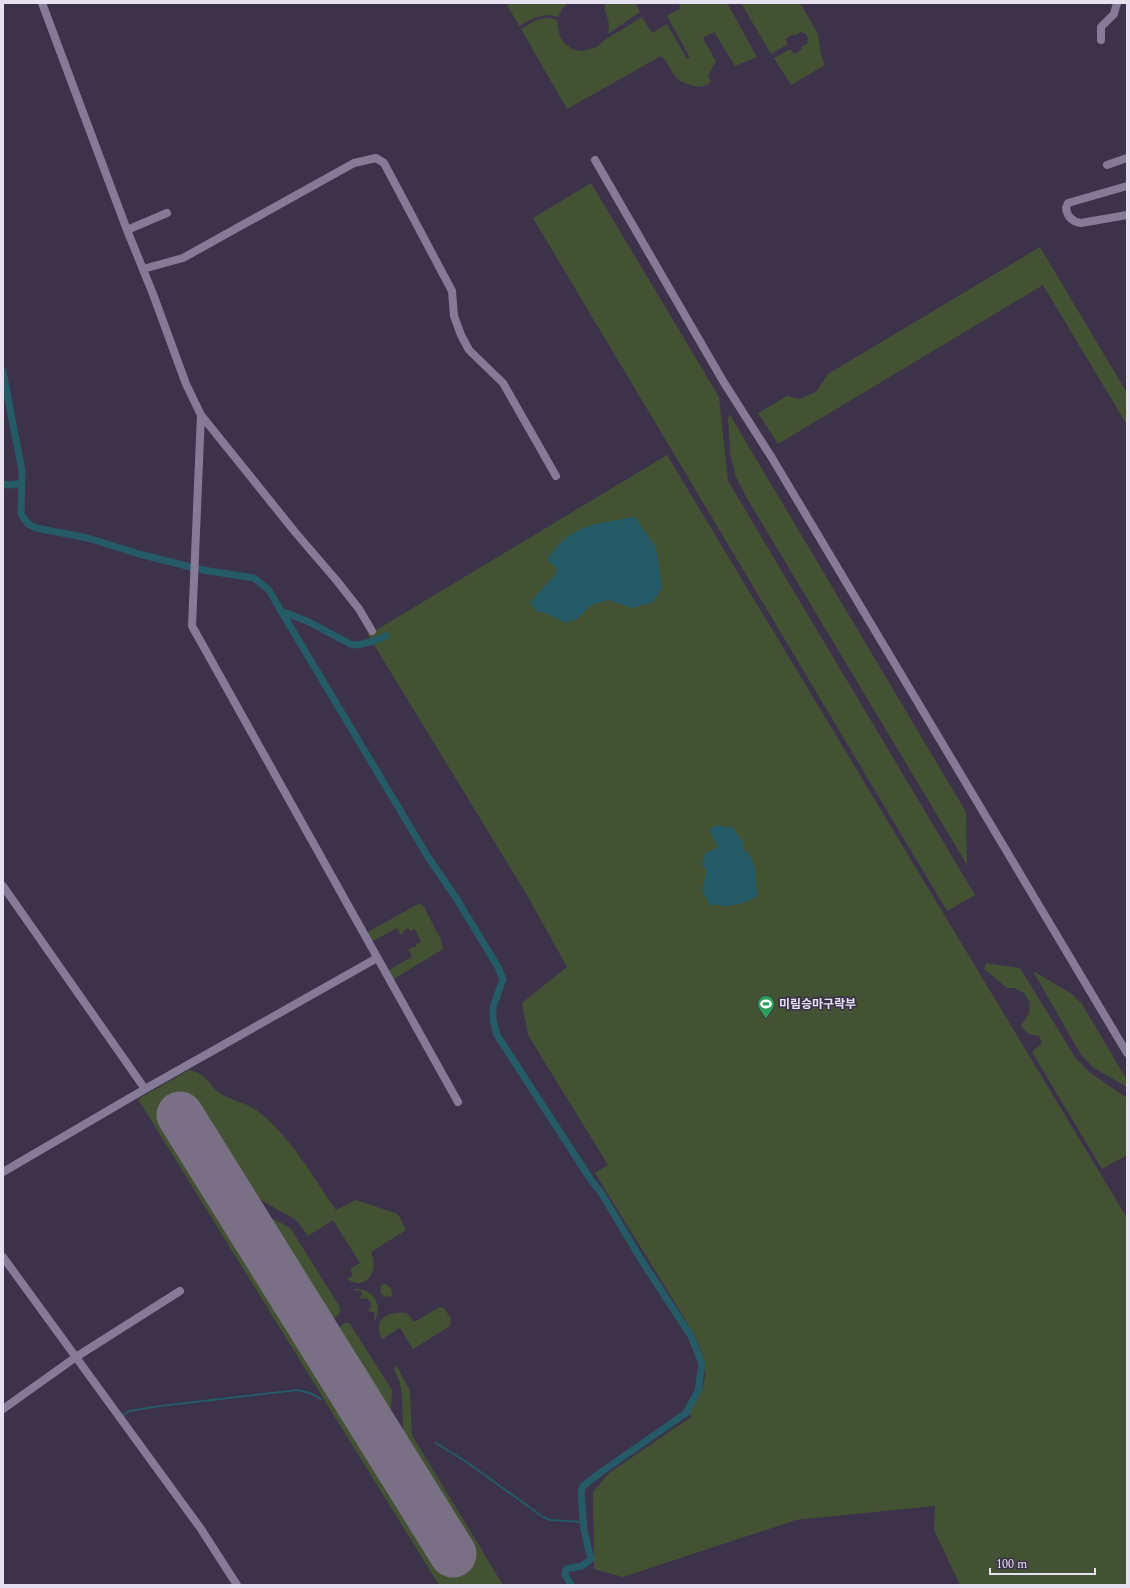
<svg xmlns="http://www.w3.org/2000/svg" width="1130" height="1588" viewBox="0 0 1130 1588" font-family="Spectral,'Noto Sans KR',serif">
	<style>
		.green { fill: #445234 }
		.water { fill: #255b67 }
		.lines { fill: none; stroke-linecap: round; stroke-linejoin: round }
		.stream { stroke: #255b67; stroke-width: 2 }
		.canal { stroke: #255b67; stroke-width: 7 }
		.runway { stroke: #797086; stroke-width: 47 }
		.minor { stroke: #867b97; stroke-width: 8 }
		.labels { text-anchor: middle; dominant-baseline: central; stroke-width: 3.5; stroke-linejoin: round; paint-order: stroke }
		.poi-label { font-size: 12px; font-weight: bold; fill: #e6e0f0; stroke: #3c324a; text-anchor: start }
	</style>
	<rect width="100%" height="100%" fill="#3c324a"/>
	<!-- green -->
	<path class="green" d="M506 3H568L562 9 558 17C543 12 532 19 519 26Z
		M605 3H635L640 12 608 34C612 20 603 13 605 3Z
		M678 3H727L757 57 735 66 714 32 703 38 716 61 708 75 711 82C705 87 699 88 691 85 668 79 675 68 661 56L567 109 521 29C533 22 543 14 557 20L559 34 564 43 572 49 582 51 597 47 605 40 642 17 652 33 667 24 687 59 690 58 667 16 681 8Z
		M741 3H800L818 34 821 55 825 65 791 85 774 58 790 49 794 54 802 49 801 47 808 43 807 41 808 38 806 34 801 32 794 36 793 34 785 39 788 44 771 54Z
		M591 183 719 397 728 481 975 895 947 911 533 218Z
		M1040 247 1127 393V425L1043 285 778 444 758 413 787 396 800 399 816 392 828 374Z
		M730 415 966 812 967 865 748 500 736 477 730 453 728 417Z
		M667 455 1127 1218V1585H960L934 1530 935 1506 796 1520 623 1577 594 1569 593 1492 609 1473 691 1417 689 1412C710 1383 709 1366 694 1334L595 1173 608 1165 528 1035 522 1003 567 967 527 895 368 635Z
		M420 903 424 907 441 940 443 949 392 980 387 971 412 957 408 949 417 946 416 944 421 942 415 929 410 931 408 928 403 931 404 933 401 935 397 928 371 942 366 933Z
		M986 963 1020 968 1075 1057 1089 1072 1127 1098V1155L1102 1169 1032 1052 1042 1043 1039 1036 1028 1034 1021 1026 1029 1013 1030 1003 1024 993 1014 988H1007L984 969Z
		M1033 971 1072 994 1082 1004 1127 1080V1087L1094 1068 1081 1055Z
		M189 1070C209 1075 207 1084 220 1093 231 1101 245 1102 256 1110 290 1135 312 1176 336 1210L356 1200 398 1214 406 1230 371 1252C380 1271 366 1292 347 1279L353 1275 350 1269 360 1263 333 1220 308 1236 296 1220 235 1185 188 1106 170 1117 444 1564 464 1551 404 1454 402 1397 400 1383 394 1369 397 1366 410 1391 412 1435 503 1585H439L138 1099Z
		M259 1212 287 1226 291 1229 338 1304 341 1311C338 1317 331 1320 324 1322L320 1320 257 1219Z
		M384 1283 391 1288 392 1296 386 1297 381 1294 380 1288Z
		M355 1289C373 1288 383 1305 375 1320L373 1319 375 1316 374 1312 368 1311 371 1307 370 1301 366 1298 360 1299 362 1293 359 1290 355 1291Z
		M440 1307 444 1308 451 1319 450 1326 413 1349 400 1328 382 1339C371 1319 390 1310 407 1313L414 1322Z
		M345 1323H349L352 1327 392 1390 390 1424 384 1423 332 1338V1333Z"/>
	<!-- water -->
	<path class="water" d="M635 517 656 548 662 588 653 602 632 608 608 600 591 605 577 619 565 623 550 615 536 611 530 602 555 575 557 569 547 560C570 523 597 524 635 517Z
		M717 825 733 828 743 842V849C759 861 754 878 758 895 750 902 737 905 727 906 721 906 716 903 710 906L702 890 707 871 702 864 705 854 718 847 709 829Z"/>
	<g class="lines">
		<!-- stream -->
		<path class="stream" d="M123 1415 129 1411 160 1406 298 1390 310 1393 321 1399
			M436 1443 468 1463 543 1517 550 1520 583 1522"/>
		<!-- canal -->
		<path class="canal" d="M3 372 22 471 21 514 28 524 36 528 88 538 139 554 203 570 254 578 269 590 281 611 307 621 352 645C364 645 375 641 386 636
			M3 484 10 485 21 483
			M281 611 428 857 456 898 498 967 503 979 493 1007V1020L497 1035 591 1180 602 1194 642 1261 691 1336 702 1364 698 1391 686 1413 604 1470 583 1486 581 1492 584 1530 591 1559 582 1566 566 1569 565 1574 571 1585"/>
		<!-- runway -->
		<path class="runway" d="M180 1115 453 1554"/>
		<!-- minor -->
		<path class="minor" d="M42 3 127 230 153 294 186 384 201 415 295 532 337 581 359 609 372 631
			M1101 40V27L1114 14 1117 3
			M595 160 723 381 772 458 1127 1053
			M1107 165 1127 158
			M1127 186 1068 203 1066 208C1067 217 1073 222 1081 223L1127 215
			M127 230 167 213
			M143 269 183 258 354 163 376 158 384 163 452 291 454 316 461 335 469 350 503 383 556 476
			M201 415 192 626 458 1102
			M3 886 145 1089
			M3 1172 145 1089 377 958
			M3 1257 201 1529 237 1585
			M3 1409 76 1357 180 1291"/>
	</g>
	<!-- icons -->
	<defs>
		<symbol id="stadium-pin" viewBox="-11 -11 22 30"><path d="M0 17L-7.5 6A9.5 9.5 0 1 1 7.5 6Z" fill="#2e9e5b" stroke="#3c324a"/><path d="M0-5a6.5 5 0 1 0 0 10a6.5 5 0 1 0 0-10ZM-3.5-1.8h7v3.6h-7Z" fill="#fff"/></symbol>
	</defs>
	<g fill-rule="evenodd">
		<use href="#stadium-pin" x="756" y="994" width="20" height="27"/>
	</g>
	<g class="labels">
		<!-- poi labels -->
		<g class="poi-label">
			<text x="779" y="1004">미림승마구락부</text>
		</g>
	</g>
	<!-- border -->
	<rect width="1130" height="1588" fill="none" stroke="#e6e0f0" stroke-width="8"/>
	<!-- scale -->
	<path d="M990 1568v6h105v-6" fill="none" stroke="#e6e0f0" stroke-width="2"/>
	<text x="996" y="1568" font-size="12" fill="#e6e0f0" stroke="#3c324a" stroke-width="3" paint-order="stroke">100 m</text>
</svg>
